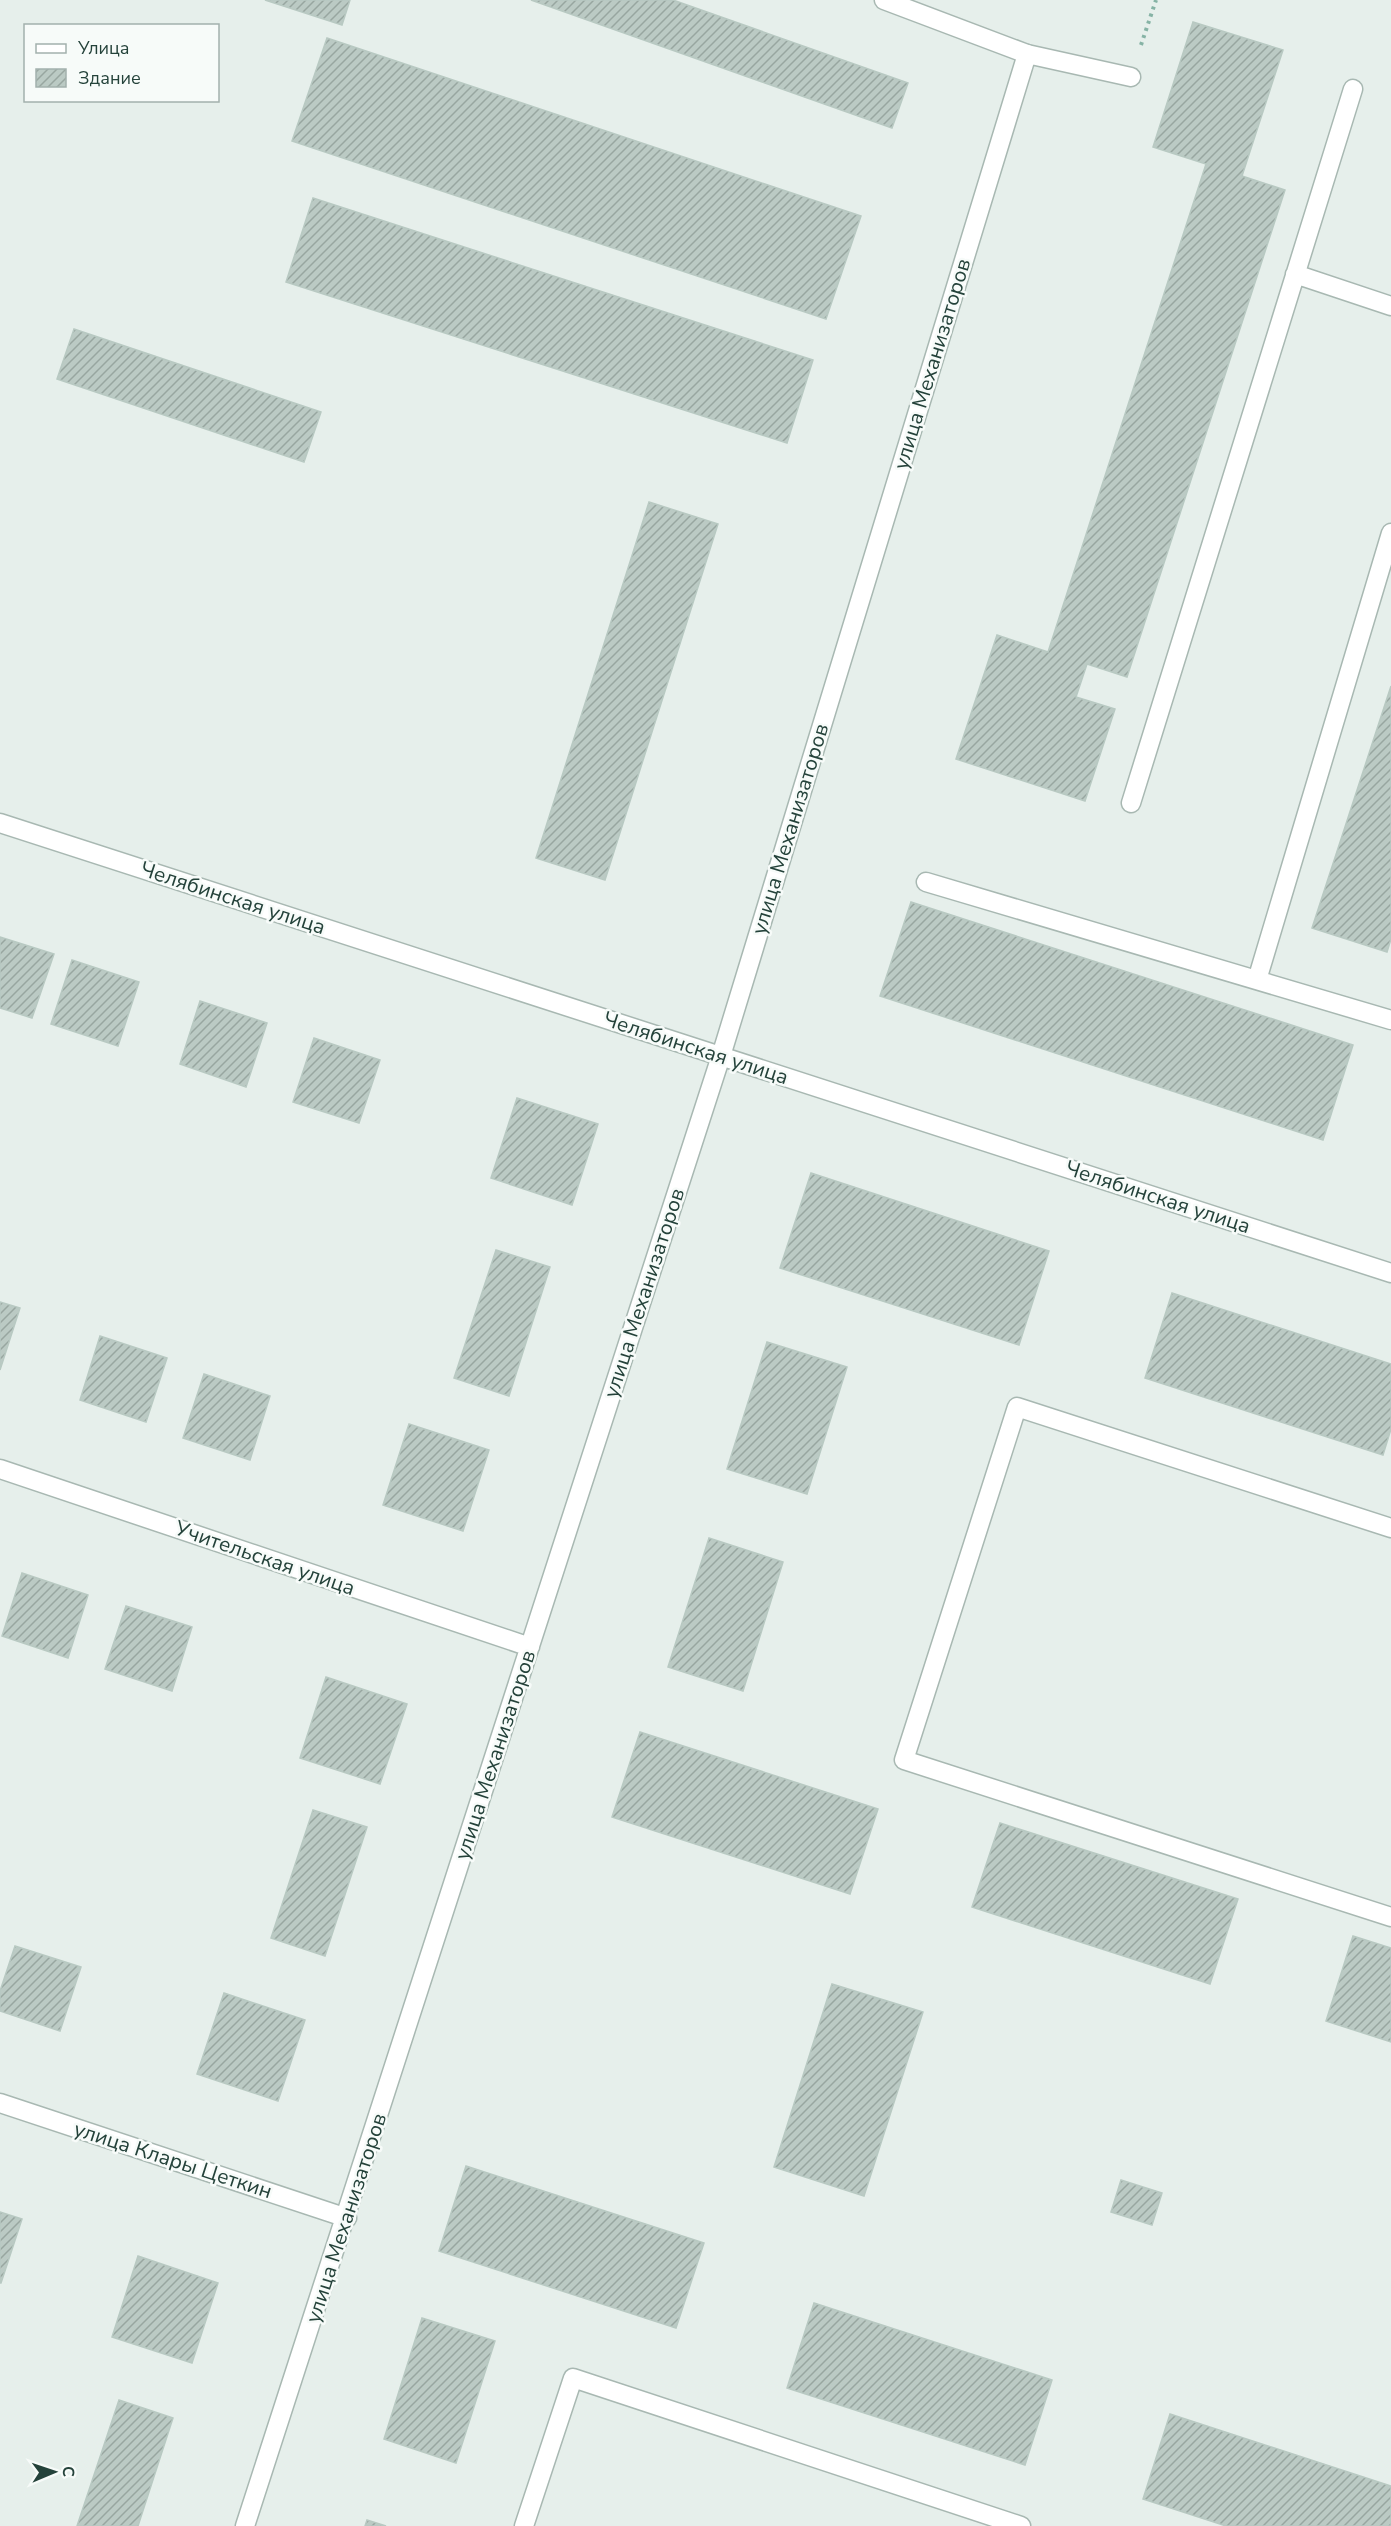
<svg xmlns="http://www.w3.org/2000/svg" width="1391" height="2526" viewBox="0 0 1391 2526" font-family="'Nunito Sans',sans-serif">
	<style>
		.building { fill: url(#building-hatch); stroke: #b8c9c2; stroke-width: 1.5 }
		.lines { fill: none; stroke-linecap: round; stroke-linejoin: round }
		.lane-casing { stroke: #a8b8b2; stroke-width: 21 }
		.street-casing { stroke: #a8b8b2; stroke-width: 21 }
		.path { stroke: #86b3a5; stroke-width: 4; stroke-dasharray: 3 4.5; stroke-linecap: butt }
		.lane { stroke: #fff; stroke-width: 18 }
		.street { stroke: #fff; stroke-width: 18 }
		.labels { text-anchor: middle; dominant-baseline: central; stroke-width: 5; stroke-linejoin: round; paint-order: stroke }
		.street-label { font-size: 21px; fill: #24423a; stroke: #f7fbf9 }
	</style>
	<defs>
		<pattern id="building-hatch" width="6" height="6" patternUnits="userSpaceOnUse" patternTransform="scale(1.5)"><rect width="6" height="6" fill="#bbcac4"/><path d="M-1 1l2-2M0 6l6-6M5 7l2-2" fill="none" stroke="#98a6a0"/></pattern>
	</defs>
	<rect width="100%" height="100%" fill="#e6efeb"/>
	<!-- building -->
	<path class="building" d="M265 0H350L342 25Z
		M531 0H673L908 83 892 128Z
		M1193 22 1283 50 1242 176 1285 190 1127 677 1087 664 1076 697 1115 709 1085 801 956 759 997 635 1048 652 1206 164 1153 147Z
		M327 38 861 216 826 319 292 141Z
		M313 198 813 360 787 443 286 282Z
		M74 329 321 412 304 462 57 379Z
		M649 502 718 524 605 880 536 858Z
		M1391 686V939L1387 952 1312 928Z
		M911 902 1353 1045 1323 1140 880 996Z
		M0 937 54 954 32 1018 0 1008Z
		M72 960 139 982 118 1046 51 1024Z
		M200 1001 267 1023 246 1087 180 1064Z
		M314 1038 380 1060 359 1123 293 1102Z
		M517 1098 598 1124 572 1205 491 1178Z
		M811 1173 1049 1251 1019 1345 780 1268Z
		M496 1250 550 1267 509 1396 454 1378Z
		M1172 1293 1391 1364V1429L1383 1455 1145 1378Z
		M0 1302 20 1308 0 1370Z
		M100 1336 167 1358 146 1422 80 1400Z
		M767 1342 847 1367 807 1494 727 1469Z
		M204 1374 270 1396 250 1460 183 1438Z
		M409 1424 489 1450 463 1531 383 1505Z
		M709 1538 783 1562 743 1691 668 1667Z
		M22 1573 88 1595 68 1658 2 1636Z
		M126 1606 192 1627 172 1691 105 1669Z
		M326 1677 407 1704 380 1784 300 1758Z
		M640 1732 878 1809 850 1894 612 1817Z
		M313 1810 367 1827 325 1956 271 1938Z
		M1000 1823 1238 1899 1210 1984 972 1907Z
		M1353 1936 1391 1948V2042L1326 2021Z
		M15 1946 81 1967 60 2031 0 2011V1991Z
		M832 1984 923 2012 864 2196 774 2167Z
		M224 1993 305 2020 278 2101 197 2074Z
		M466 2166 704 2243 676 2328 439 2251Z
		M1121 2180 1162 2193 1152 2225 1111 2212Z
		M0 2212 22 2219 1 2283H0Z
		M138 2256 218 2283 192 2363 112 2337Z
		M814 2303 1052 2380 1025 2465 787 2388Z
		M422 2318 495 2341 456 2463 384 2439Z
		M119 2400 173 2418 138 2526H77Z
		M1170 2414 1391 2486V2526H1226L1143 2499Z
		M367 2520 386 2526H365Z"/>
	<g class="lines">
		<defs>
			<path id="lane" d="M884 0 1027 54
				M1295 274 1391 306
				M1131 803 1353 89
				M926 882 1391 1020
				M1257 980 1391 533
				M1391 1528 1017 1407 904 1760 1391 1917
				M524 2526 573 2378 1021 2526"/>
			<path id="street" d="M0 823 1391 1273
				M0 1469 530 1647
				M0 2103 347 2218
				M245 2526 721 1056 1027 54 1131 77"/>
		</defs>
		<!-- lane casing -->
		<use href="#lane" class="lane-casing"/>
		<!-- street casing -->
		<use href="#street" class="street-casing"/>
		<!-- path -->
		<path class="path" d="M1141 45 1156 0"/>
		<!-- lane -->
		<use href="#lane" class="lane"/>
		<!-- street -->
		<use href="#street" class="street"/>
	</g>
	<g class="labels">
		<!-- street labels -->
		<g class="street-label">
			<text transform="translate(932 364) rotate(-73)">улица Механизаторов</text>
			<text transform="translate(790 829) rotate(-73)">улица Механизаторов</text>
			<text transform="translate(233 898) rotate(18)">Челябинская улица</text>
			<text transform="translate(696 1048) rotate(18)">Челябинская улица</text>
			<text transform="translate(1158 1197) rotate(18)">Челябинская улица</text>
			<text transform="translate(644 1293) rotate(-72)">улица Механизаторов</text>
			<text transform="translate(265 1558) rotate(19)">Учительская улица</text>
			<text transform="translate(495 1755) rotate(-72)">улица Механизаторов</text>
			<text transform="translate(173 2160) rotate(18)">улица Клары Цеткин</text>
			<text transform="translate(346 2218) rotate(-72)">улица Механизаторов</text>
		</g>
	</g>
	<!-- legend -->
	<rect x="24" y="24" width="195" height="78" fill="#f7fbf9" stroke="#a3b1ad" stroke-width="1.5"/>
	<rect x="36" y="44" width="30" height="9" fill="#ffffff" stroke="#a3b1ad" stroke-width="1.5"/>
	<text x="78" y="54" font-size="18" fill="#24423a">Улица</text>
	<rect x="36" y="69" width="30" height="18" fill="url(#building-hatch)" stroke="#a3b1ad" stroke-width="1.5"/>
	<text x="78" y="84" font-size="18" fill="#24423a">Здание</text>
	<!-- north arrow -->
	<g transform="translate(54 2472) rotate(88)" stroke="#f7fbf9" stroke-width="4.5" paint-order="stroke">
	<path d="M0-4.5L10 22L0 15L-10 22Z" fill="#24423a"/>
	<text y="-9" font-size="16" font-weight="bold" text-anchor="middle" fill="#24423a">С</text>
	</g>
</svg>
